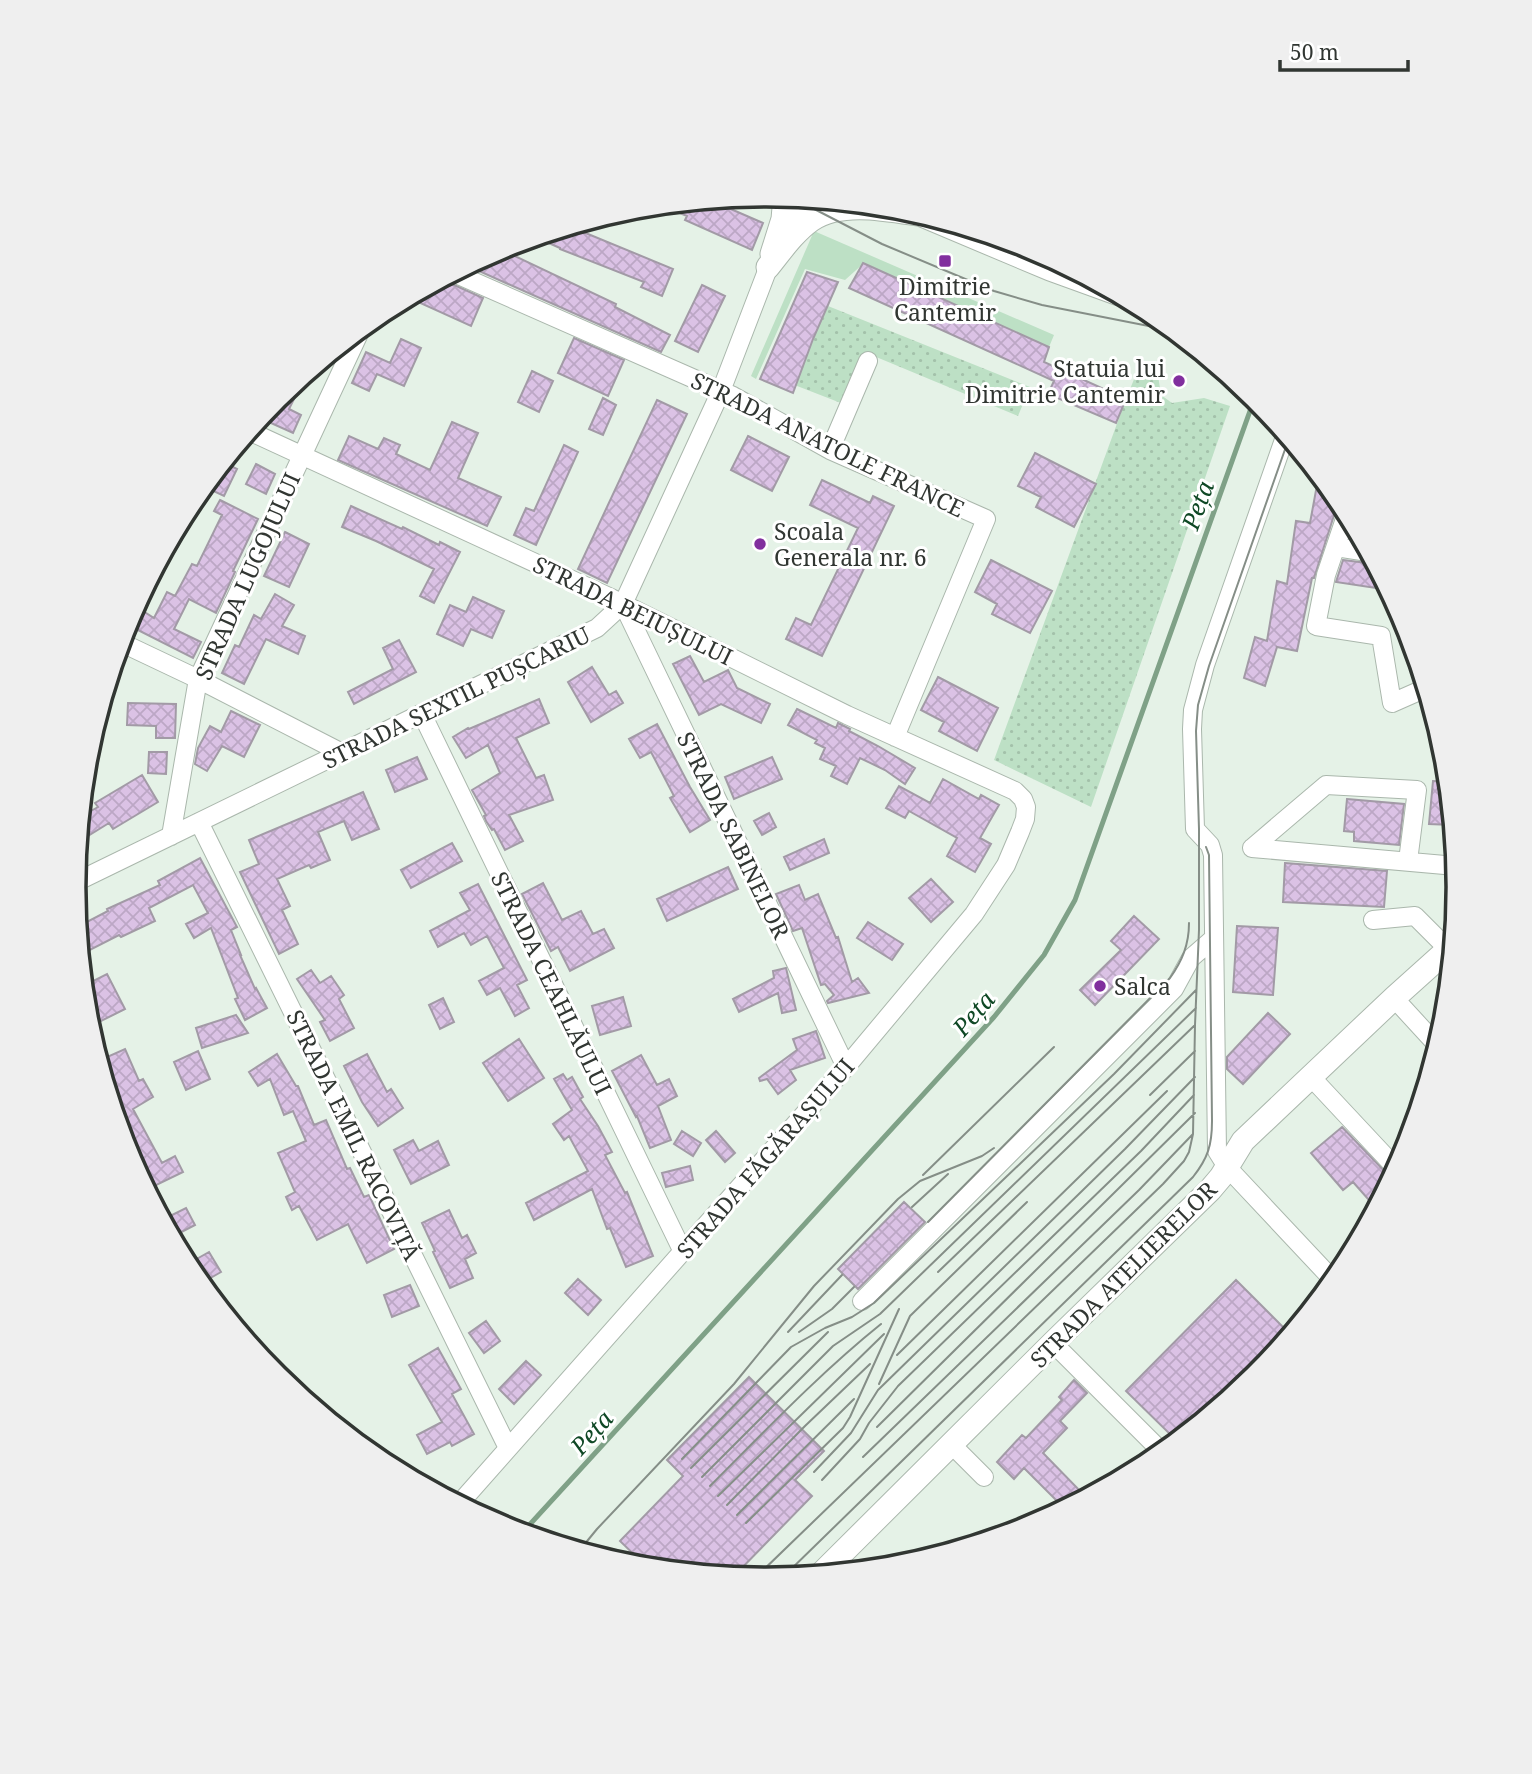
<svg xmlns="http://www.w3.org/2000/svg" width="1532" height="1774" viewBox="0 0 1532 1774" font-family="'Noto Serif',serif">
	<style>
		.green { fill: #bde0c5 }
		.park { fill: url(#park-dots) }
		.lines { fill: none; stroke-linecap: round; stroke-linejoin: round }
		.stream { stroke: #7fa187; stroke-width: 5 }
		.building { fill: url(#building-cross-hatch); stroke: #a29aa6; stroke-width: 2 }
		.minor-casing { stroke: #aab7ac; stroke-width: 20 }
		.major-casing { stroke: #aab7ac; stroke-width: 25 }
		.minor { stroke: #fff; stroke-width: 18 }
		.major { stroke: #fff; stroke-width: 23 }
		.tram { stroke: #858e87; stroke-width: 2 }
		.poi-dot { fill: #812f9e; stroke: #fff; stroke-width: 2.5 }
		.labels { text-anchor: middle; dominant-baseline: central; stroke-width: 6; stroke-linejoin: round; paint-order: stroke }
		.poi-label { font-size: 23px; fill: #313632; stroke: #fff; text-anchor: start }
		.street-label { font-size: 23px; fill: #313632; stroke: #fff }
		.water-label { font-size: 24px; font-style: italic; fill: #0f4825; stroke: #fff }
		.rim { fill: none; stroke: #313632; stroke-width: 3.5 }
	</style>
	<defs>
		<pattern id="park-dots" width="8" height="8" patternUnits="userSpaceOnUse" patternTransform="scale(1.75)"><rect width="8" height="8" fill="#bde0c5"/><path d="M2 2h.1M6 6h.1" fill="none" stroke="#a3c1aa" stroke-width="1.8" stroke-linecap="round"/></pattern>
		<pattern id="building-cross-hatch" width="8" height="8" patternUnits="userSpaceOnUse" patternTransform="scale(1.75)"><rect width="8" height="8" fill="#dbc2e5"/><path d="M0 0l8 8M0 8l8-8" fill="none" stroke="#bca7c5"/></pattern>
	</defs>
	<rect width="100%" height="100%" fill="#e5f2e7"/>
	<!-- green -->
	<path class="green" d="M814 231 1054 335 1049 347 864 263 845 280 805 269 756 379 751 376Z"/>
	<!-- park -->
	<path class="park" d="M828 306 1030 387 1018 416 869 354 846 405 792 384Z
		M1139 367 1158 375 1161 395 1172 403 1204 398 1230 406 1091 807 994 760 1126 399Z"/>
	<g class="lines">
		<!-- stream -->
		<path class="stream" d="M522 1533 994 1017 1044 955 1075 900 1255 397"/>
	</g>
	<!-- building -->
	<path class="building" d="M710 200 763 223 752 250 685 220 687 216 661 205Z
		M571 227 673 269 662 296 641 287 644 282 560 249V248L535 237Z
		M497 249H500L616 304 615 307 670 335 661 352 479 271 486 255Z
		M863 263 1049 347 1044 362 1126 399 1116 423 1048 394 1054 381 849 288Z
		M807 272 838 282 813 339 793 393 760 379Z
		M441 279 483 298 471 326 407 297Z
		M702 285 725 296 698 352 675 341Z
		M574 338 624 360 608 396 558 373Z
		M401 339 421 348 404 386 377 374 369 391 352 383 366 352 390 363Z
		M532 371 553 381 539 412 518 402Z
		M287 388 297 393 289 409 301 415 293 433 260 418 277 397Z
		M603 398 616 405 603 435 589 429Z
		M657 400 687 414 607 583 578 569Z
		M452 422 478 433 458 478 501 497 487 526 338 460 349 436 378 449 384 438 400 445 396 454 430 470Z
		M748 436 789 457 772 491 731 470Z
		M564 445 578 452 536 545 514 535 526 508 534 511Z
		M1035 453 1096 484 1074 527 1036 507 1041 497 1018 486Z
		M223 462 237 469 224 496 207 488 214 473Z
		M256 464 275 474 266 494 246 484Z
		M1319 474 1341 502V504L1336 509 1314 578H1312L1297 651 1277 647 1265 686 1244 678 1255 637 1267 641 1277 581 1287 584 1296 521 1310 523Z
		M822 480 870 503 873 496 894 506 822 656 786 639 796 618 811 625 858 528 810 505Z
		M220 500 258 519 233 571 235 572 216 613 189 599 174 629 201 642 193 658 126 624 135 606 154 618 167 592 175 596 192 564 197 566 222 515 214 511Z
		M351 506 402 529 403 527 439 545 440 542 460 552 434 603 420 596 434 569 376 541 342 527Z
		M285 532 309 544 289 587 264 576Z
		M991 560 1052 591 1030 633 992 614 997 604 975 592Z
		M1343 560 1375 564 1389 590 1336 582Z
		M275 594 294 605 282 626 305 636 298 654 266 639 244 684 222 673 235 645 239 647 254 615 261 619Z
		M473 597 504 611 492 638 471 629 463 646 437 634 450 605 466 612Z
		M399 640 416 672 354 704 348 692 393 669 383 648Z
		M690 656 704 682 728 670 737 688 770 704 761 723 721 704 699 715 673 664Z
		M592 667 609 695 616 691 623 703 591 722 568 682Z
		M938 677 998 708 977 751 939 731 944 722 921 710Z
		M539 699 549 723 516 738 536 778 544 775 553 800 509 815 523 841 505 850 494 829 492 830 486 821 484 816 486 815 472 790 500 773 488 745 466 758 453 737 468 728 469 729Z
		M128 703 176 704 175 738H156V726L127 725Z
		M797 709 836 728 838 723 850 729 849 731 878 746 915 768 905 784 885 770 860 758 847 784 831 776 836 766 820 759 825 748 815 743 817 740 788 725Z
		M231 711 260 725 244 757 222 746 207 771 195 764 198 748 210 726 221 732Z
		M657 724 690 787 710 820 690 832 670 798 674 796 651 752 640 758 629 739Z
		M149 752H167L166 774 148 773Z
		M417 757 427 779 395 792 386 770Z
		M772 757 782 779 734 799 725 777Z
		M142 775 158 802 113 829 109 823 78 842 80 817 98 807 95 803Z
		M943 779 979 799 981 795 999 805 980 838 991 844 975 872 947 856 957 838 909 811 905 818 886 808 899 786 930 803Z
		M1433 781 1448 782 1452 825 1429 824Z
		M363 792 379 829 352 840 344 821 318 832 330 860 311 868 309 865 277 879 290 906 282 910 298 944 279 954 240 872 259 864 249 840Z
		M1347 799 1404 804 1399 845 1354 841V832L1344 831Z
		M769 813 776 827 762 835 754 821Z
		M824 839 829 853 790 870 784 857Z
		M452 843 462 861 411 888 401 870Z
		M200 858 237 927 231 930 241 955H240L255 989 256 988 267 1008 245 1020 235 999 238 998 211 928 194 938 186 924 208 913 193 885 149 908 155 921 121 937 119 935 80 955 77 927 108 911 107 909 160 885 158 881Z
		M1285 863 1387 871 1384 907 1283 902Z
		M728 867 738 889 667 921 657 899Z
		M931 879 953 902 931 922 909 898Z
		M543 883 562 920 581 911 593 934 604 929 614 948 570 971 558 947 551 951 522 894Z
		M478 884 527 980 517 985 529 1008 515 1016 500 988 487 995 479 981 504 968 487 936 471 945 464 933 438 947 430 931 470 910 460 893Z
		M799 885 805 900 818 894 836 938 838 937 852 982 858 978 869 993 828 1003 827 1001 834 995 825 984 821 985 802 928 793 931 776 894Z
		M1134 916 1159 939 1095 1005 1080 990 1121 950 1111 941Z
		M868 922 903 944 892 960 857 938Z
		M1237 926 1278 928 1273 995 1233 992Z
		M786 968 796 1010 782 1013 778 993 739 1012 733 999 774 978 773 971Z
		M311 970 320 983 331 976 344 995 339 999 354 1028 330 1041 320 1022 325 1020 297 979Z
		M107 974 125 1009 93 1025 86 1011 83 986Z
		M623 997 631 1026 600 1035 592 1006Z
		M443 998 454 1022 440 1029 429 1005Z
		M1268 1013 1290 1034 1243 1084 1227 1069V1057Z
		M236 1015 248 1033 202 1048 196 1028Z
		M816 1031 825 1058 790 1070 796 1080 778 1094 767 1079 760 1081 759 1078 797 1050 793 1039Z
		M519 1039 544 1078 508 1101 483 1063Z
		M125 1049 139 1081 143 1079 153 1097 133 1109 162 1163 175 1156 183 1172 146 1190 126 1152 98 1061Z
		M198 1051 210 1079 186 1090 174 1062Z
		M277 1054 296 1086H298L314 1125 326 1120 347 1169 350 1168 364 1197 369 1195 394 1249 367 1263 348 1224 317 1240 299 1206 292 1210 286 1197 295 1192 278 1153 306 1141 293 1111 284 1115 270 1079 258 1086 249 1072Z
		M367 1054 387 1092 391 1089 403 1108 378 1126 362 1102 344 1066Z
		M641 1055 657 1085 669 1079 677 1096 658 1106 671 1140 650 1148 637 1116 636 1117 612 1071Z
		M563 1074 567 1080 572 1077 583 1097 580 1099 598 1126 612 1152 605 1155 625 1193 627 1192 653 1256 626 1267 610 1228 607 1229 592 1189 534 1220 526 1203 588 1171 569 1136 564 1140 553 1124 572 1110 554 1079Z
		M1342 1127 1392 1179 1376 1208 1353 1182 1343 1190 1311 1153Z
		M682 1131 701 1143 693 1156 674 1144Z
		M716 1131 735 1153 725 1162 706 1140Z
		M413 1140 419 1151 438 1141 449 1165 411 1184 394 1150Z
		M690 1166 693 1180 666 1187 662 1173Z
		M904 1202 925 1222 858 1289 838 1269Z
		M186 1208 195 1225 172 1237 162 1220Z
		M449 1210 462 1238 467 1235 476 1253 465 1259 473 1278 450 1288 433 1252 435 1251 422 1223Z
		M209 1252 221 1272 200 1284 186 1265Z
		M578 1279 601 1300 588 1315 565 1293Z
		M1236 1280 1290 1334 1255 1377 1177 1441 1126 1391Z
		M410 1285 419 1306 392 1317 384 1295Z
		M486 1321 500 1341 484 1353 469 1333Z
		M438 1348 461 1389 452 1394 474 1434 452 1446 450 1442 427 1454 417 1435 442 1422 409 1365Z
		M526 1361 541 1375 514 1404 499 1389Z
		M749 1377 824 1451 795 1480 812 1496 734 1576 648 1568 620 1541 683 1476 667 1460Z
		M1074 1380 1087 1393 1060 1421 1067 1428 1043 1453 1086 1497 1065 1509 1024 1468 1014 1479 997 1462 1022 1435 1026 1438 1062 1400 1059 1397Z"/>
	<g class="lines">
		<defs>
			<path id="minor" d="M786 229 801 198
				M454 273 733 396 830 450 986 519 895 737
				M249 431 609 597 847 715 1015 791 1023 799 1026 807 1025 819 1020 832 1006 865 974 914 846 1067 459 1504
				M1286 434 1205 665 1193 710 1192 729 1195 829 1210 845 1213 855 1217 1151 1227 1167 1334 1281
				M830 450 868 361
				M1347 513 1326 575 1316 626 1381 636 1392 703 1426 688
				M1336 547 1368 552
				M623 604 846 1067
				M120 642 198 679 342 753
				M422 714 683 1252
				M199 822 508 1448
				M171 836 198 679 362 327
				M1252 848 1326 785 1417 790 1408 861
				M1252 848 1456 866
				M74 883 597 628 623 604 721 391 772 258
				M1373 920 1415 916 1448 949
				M1394 998 1438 1046
				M1311 1077 1397 1169
				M862 1301 1174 989 1191 958 1214 938
				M1053 1343 1163 1453
				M952 1445 984 1477"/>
			<path id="major" d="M917 213 1050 269 1119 294
				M772 254 783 219 785 196
				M768 267C781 251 794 232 811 220 841 199 890 210 923 215
				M821 1574 1053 1343 1210 1190 1221 1177 1243 1141 1394 998 1453 945"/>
		</defs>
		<!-- minor casing -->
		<use href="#minor" class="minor-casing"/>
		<!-- major casing -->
		<use href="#major" class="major-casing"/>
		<!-- minor -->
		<use href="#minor" class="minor"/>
		<!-- major -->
		<use href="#major" class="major"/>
		<!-- tram -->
		<path class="tram" d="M791 197 882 244 994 291 1042 305 1174 331
			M1150 1095 1195 1051
			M923 1175 1054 1047
			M912 1207 948 1174
			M928 1222 1170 978C1182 961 1189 945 1189 923
			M938 1272 1195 1025
			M788 1332 842 1275
			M799 1332 832 1309 854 1287
			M897 1355 1167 1091
			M879 1384 910 1316 1027 1202
			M877 1427 1195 1113
			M863 1457 1139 1190 1193 1134
			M682 1459 791 1347 825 1328 852 1317 874 1303 1114 1074 1196 990
			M691 1468 828 1332
			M814 1472 851 1433 878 1390 1125 1149 1195 1077
			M702 1477 833 1346 880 1314 1196 1008
			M822 1480 860 1439 869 1423 898 1386 1141 1151 1194 1095
			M710 1486C765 1431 820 1373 881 1324
			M718 1496 884 1334
			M727 1505 805 1426 870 1364
			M737 1515 854 1399
			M746 1523 843 1428 850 1417 899 1309
			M579 1551 597 1529 734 1384 814 1286 898 1199 920 1181 982 1156 994 1148
			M755 1578 1163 1184 1184 1161 1189 1152 1193 1134 1195 1025 1199 930V829L1196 731 1198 705 1209 666 1289 438
			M782 1578 1193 1177C1208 1158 1212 1145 1212 1121L1209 855 1206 847"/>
	</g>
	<!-- markers -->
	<g class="poi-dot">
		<rect x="938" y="254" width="14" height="14" rx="3.5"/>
		<circle cx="1179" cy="381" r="7"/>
		<circle cx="760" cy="544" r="7"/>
		<circle cx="1100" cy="986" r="7"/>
	</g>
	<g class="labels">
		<!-- poi labels -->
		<g class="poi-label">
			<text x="945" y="286" text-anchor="middle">Dimitrie<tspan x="945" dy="26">Cantemir</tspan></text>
			<text x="1165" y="368" text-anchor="end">Statuia lui<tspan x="1165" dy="26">Dimitrie Cantemir</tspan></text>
			<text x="774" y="531">Scoala<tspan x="774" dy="26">Generala nr. 6</tspan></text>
			<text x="1114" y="986">Salca</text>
		</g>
		<!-- street labels -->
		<g class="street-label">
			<text transform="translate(828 444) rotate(26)">STRADA ANATOLE FRANCE</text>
			<text transform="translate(247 576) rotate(-66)">STRADA LUGOJULUI</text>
			<text transform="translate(633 610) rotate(26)">STRADA BEIUȘULUI</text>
			<text transform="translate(456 697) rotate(-26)">STRADA SEXTIL PUȘCARIU</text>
			<text transform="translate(734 835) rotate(64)">STRADA SABINELOR</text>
			<text transform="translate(552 983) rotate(64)">STRADA CEAHLĂULUI</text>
			<text transform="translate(354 1135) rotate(64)">STRADA EMIL RACOVIȚĂ</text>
			<text transform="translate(765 1158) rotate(-49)">STRADA FĂGĂRAȘULUI</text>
			<text transform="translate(1123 1274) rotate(-45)">STRADA ATELIERELOR</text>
		</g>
		<!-- water labels -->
		<g class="water-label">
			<text transform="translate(1197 505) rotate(-70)">Peța</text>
			<text transform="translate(973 1013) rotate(-49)">Peța</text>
			<text transform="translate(591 1432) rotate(-48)">Peța</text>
		</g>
	</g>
	<!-- crop -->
	<path d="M0 0H1532V1774H0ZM86 887a680 680 0 1 1 1360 0a680 680 0 1 1-1360 0Z" fill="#efefef" fill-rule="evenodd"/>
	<path class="rim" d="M86 887a680 680 0 1 1 1360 0a680 680 0 1 1-1360 0Z"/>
	<!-- scale -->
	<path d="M1280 60v10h128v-10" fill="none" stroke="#313632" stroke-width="3.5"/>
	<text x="1290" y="60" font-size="21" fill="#313632" stroke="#ffffff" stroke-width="5" paint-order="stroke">50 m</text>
</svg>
